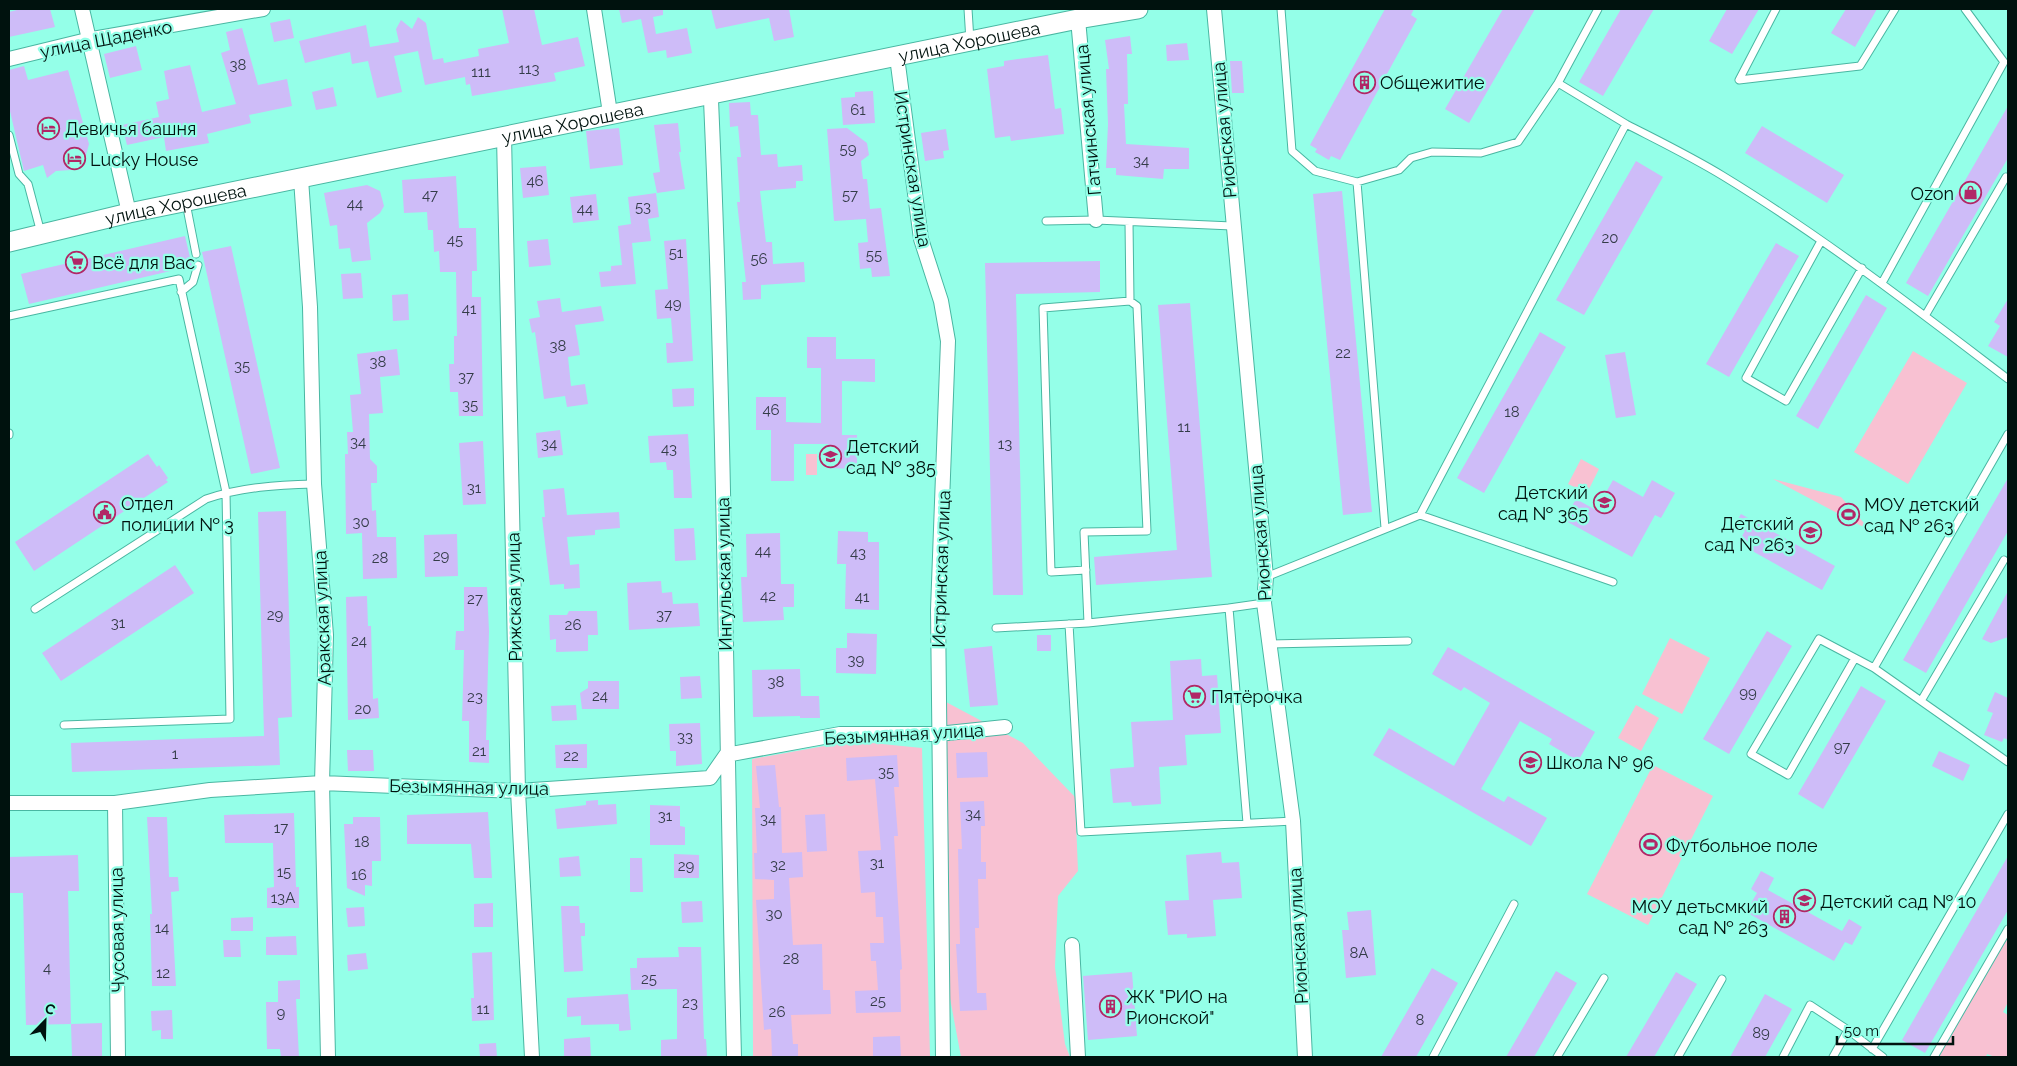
<svg xmlns="http://www.w3.org/2000/svg" width="2017" height="1066" viewBox="0 0 2017 1066" font-family="Raleway,sans-serif">
	<style>
		.green { fill: #f8c1d2 }
		.building { fill: #cebcf8 }
		.lines { fill: none; stroke-linecap: round; stroke-linejoin: round }
		.service-casing { stroke: #49b7a2; stroke-width: 9 }
		.minor-casing { stroke: #49b7a2; stroke-width: 16 }
		.secondary-casing { stroke: #49b7a2; stroke-width: 21 }
		.service { stroke: #fff; stroke-width: 7 }
		.minor { stroke: #fff; stroke-width: 14 }
		.secondary { stroke: #fff; stroke-width: 19 }
		.labels { text-anchor: middle; dominant-baseline: central; stroke-width: 4.5; stroke-linejoin: round; paint-order: stroke }
		.number-label { font-size: 15px; fill: #343c48 }
		.street-label { font-size: 18px; fill: #00120e; stroke: #94ffe8 }
		.poi-label { font-size: 18px; fill: #00120e; stroke: #94ffe8; text-anchor: start }
	</style>
	<rect width="100%" height="100%" fill="#94ffe8"/>
	<!-- green -->
	<path class="green" d="M1913 351 1967 383 1908 484 1854 452Z
		M806 454H817V475H806Z
		M1581 459 1599 469 1587 493 1568 484Z
		M1773 479 1841 497 1871 531Z
		M1670 638 1710 658 1682 714 1642 694Z
		M946 702 1023 743 1075 797 1078 871 1058 896 1055 967 1065 1044 1070 1057H961L949 993Z
		M1636 705 1659 718 1641 751 1618 738Z
		M852 741 922 748 930 1057H753L752 759Z
		M1653 765 1713 796 1648 925 1587 894Z
		M2008 929V1002L2003 1012 2008 1015V1057H1995L1987 1054 1986 1057H1933Z"/>
	<!-- building -->
	<path class="building" d="M21 9H50L55 27 9 37V12Z
		M502 9H534L542 45 578 37 585 66 554 73 556 81 472 96 470 84 466 85 465 77 425 85 418 51 394 56 402 92 377 98 368 61 352 64 350 52 305 63 299 41 366 25 370 47 399 42 396 29 401 20 412 29 418 17 426 23 433 60 443 58 444 63 479 56 478 49 509 43Z
		M619 9H663V15L653 17 656 34 687 28 692 53 667 58 666 50 648 53 641 19 622 23Z
		M711 9H789L794 37 774 41 769 18 716 29Z
		M1385 9H1414L1411 15 1417 19 1340 160 1331 156 1329 160 1315 152 1317 149 1310 145Z
		M1503 9H1535L1469 123 1445 109Z
		M1621 9H1654L1603 96 1579 82Z
		M1727 9H1759L1732 54 1709 41Z
		M1846 9H1877L1855 47 1831 33Z
		M290 19 294 38 274 42 270 23Z
		M242 28 258 85 287 79 292 106 249 115 251 123 207 134 209 143 166 151 164 137 127 145 122 125 159 117 156 102 169 99 164 71 190 65 202 112 236 104 221 53 230 50 226 32Z
		M1130 36 1132 54H1127L1128 104H1124L1126 144 1189 148V169H1164L1163 179 1116 175V168H1106L1108 124 1106 69H1109L1105 40Z
		M1187 43 1189 60 1167 61 1166 45Z
		M136 46 142 70 110 78 104 54Z
		M1048 55 1055 109 1061 108 1064 134 1011 141 1010 136 995 138 987 69 1004 66V61Z
		M1230 61H1242L1244 93H1232Z
		M24 66 28 80 68 70 89 144 86 155 77 166 71 170 56 171 47 178 43 165 24 171 9 107V70Z
		M333 87 337 106 316 110 312 92Z
		M873 91 875 123 843 125 841 98 855 97V92Z
		M750 102 751 115H758L761 155 777 154 778 167 802 165 803 181H796V188L760 191 766 242H772L773 264 804 262 805 282 761 285V299L743 300 742 282H746L737 202H740L737 157H741L738 126 730 127 729 103Z
		M2008 106V158L1928 296 1906 283Z
		M678 123 681 152H679L685 189 657 193 653 173 660 172 654 125Z
		M1762 126 1844 175 1827 203 1745 153Z
		M619 128 623 165 590 169 586 131Z
		M847 128 867 143 869 155 861 161 863 179H867L870 209 881 208 890 276 872 277 871 268 860 269 858 243 868 242 866 219 834 221 827 129Z
		M946 129 949 150 943 151 944 158 925 161 921 133Z
		M1636 161 1663 177 1584 315 1556 300Z
		M546 166 549 195 523 198 520 168Z
		M456 176 459 228H476L477 271H472V297H481L483 416H459L458 392H450L449 364H454V336H457L456 272H440L439 251 434 252 433 230H428L427 212 404 213 402 180Z
		M367 185 380 191 384 206 380 213 367 223 371 260 352 262 350 248 339 249 337 225 330 226 324 193Z
		M1342 191 1372 512 1343 515 1313 194Z
		M656 193 659 217 648 219 651 241 632 243 636 284 601 287 599 272 611 271V266L622 265 618 226 631 224 628 197Z
		M596 194 599 220 573 223 570 197Z
		M185 236 192 266 29 304 21 274Z
		M548 239 551 265 529 267 527 241Z
		M686 239 693 361 667 363 666 343H673L671 318 657 319 655 290 668 289 664 241Z
		M1776 243 1799 256 1729 377 1706 364Z
		M231 246 280 468 251 474 202 252Z
		M1100 261V292L1016 294 1023 595H993L985 263Z
		M361 273 363 298 343 299 341 274Z
		M408 294 409 320 393 321 392 295Z
		M1866 295 1887 308 1818 429 1796 416Z
		M560 298 562 312 601 306 604 321 575 325 580 355 568 357 571 386 585 384 588 404 567 407 565 396 544 399 535 332 532 333 529 319 540 317 537 301Z
		M2008 299V357L1988 346 2000 326 1994 322Z
		M1190 303 1212 577 1096 585 1094 557 1177 550 1158 305Z
		M1540 332 1566 347 1484 493 1457 478Z
		M807 337H836V359H875V382L842 381V435H857V469L827 468 828 444H794V481H771V430H756V397H786V422L821 423V368H807Z
		M397 349 400 375 380 377 383 413 369 414 370 459 377 466V483H371L372 511 376 510 377 537H396L397 578 363 579 362 533 346 534 345 454H348L347 432H353L350 395 361 394 357 354Z
		M1625 352 1636 415 1616 418 1605 355Z
		M694 388V406L673 407 672 389Z
		M560 430 563 455 538 458 536 433Z
		M688 434 692 498H674L673 470H667L666 462 650 463 648 436Z
		M483 441 486 504 463 505 459 443Z
		M148 454 157 467 159 465 168 478 166 480 168 482 34 571 15 542Z
		M2008 478V531L1926 673 1903 660Z
		M1613 480 1643 497 1652 480 1675 493 1661 518 1655 515 1632 557 1564 520 1576 499 1596 510Z
		M564 488 567 515 619 512 620 528 595 530V535L567 537 570 565 579 564 580 588 564 589V584L550 585 542 517H545L543 490Z
		M286 511 292 717 278 718 280 765 72 772 71 743 264 736 258 512Z
		M1741 514 1835 566 1822 590 1738 543 1745 531 1734 525Z
		M694 528 696 560 675 561 674 529Z
		M838 531 868 532V542H879V610L845 609 846 564H837Z
		M780 533 781 584H794V607H783L784 620 743 622 741 577H747L746 534Z
		M457 534 458 576 425 577 424 535Z
		M175 565 194 593 61 681 42 653Z
		M661 581 662 593 672 592 673 604 698 603 700 626 629 630 627 583Z
		M464 587H487L489 631 486 740H489V763L469 762V721H462L464 650H455L456 631H464Z
		M2008 591V637L1991 643 1982 639Z
		M367 596 368 626H371L373 699 378 698 379 718 348 720 346 597Z
		M569 611H597L598 635H588V651L556 652V639L550 640 549 615H567Z
		M1767 631 1792 646 1729 754 1703 739Z
		M847 633 877 634 876 674 836 673V648H847Z
		M1037 635H1051V651H1037Z
		M992 646 998 705 970 707 964 649Z
		M1448 647 1595 732 1578 761 1549 744 1552 739 1520 721 1481 789 1504 802 1508 796 1547 818 1531 846 1373 755 1389 728 1454 766 1490 703 1464 687 1461 691 1432 674Z
		M1201 659 1202 676 1217 675 1221 733 1185 735 1187 765 1159 767 1161 804 1132 806 1131 802 1113 803 1110 769 1134 767 1131 722 1173 720 1170 661Z
		M800 669 801 696H819L820 718H800V716L753 717 752 670Z
		M700 676 702 698 681 699 680 677Z
		M588 681H619V709H582L580 693 588 688Z
		M1861 686 1886 701 1823 809 1798 794Z
		M1995 692 2008 698V740L2004 738 2002 742 1984 735 1993 713 1987 711Z
		M576 705 577 720 552 721 551 706Z
		M700 723 702 764 676 766V751H670L669 724Z
		M587 744V768H556L555 745Z
		M347 750H373L374 771H348Z
		M1939 751 1970 765 1963 781 1932 766Z
		M987 752 988 777 957 778 956 753Z
		M897 755 899 787H894L898 836H894L902 969 900 970 901 1012 856 1013 855 991 878 990 876 961H871L870 943H884L883 917H876L875 892 861 893 858 851 881 850 875 779 847 781 846 758Z
		M775 765 779 807H781L782 853 802 852 803 877 789 878 793 945 822 944 823 990H830L831 1014 791 1015 793 1044H798V1057H772L771 1029 764 1030 756 900 774 899V880L755 879 754 853H757L755 808H760L756 766Z
		M598 800V805L616 804 617 824 557 829 555 809 586 805V801Z
		M984 801 985 826H981V862H986V879H978L979 928H975L977 993H986L987 1010 960 1011 956 944H960L958 849H962L960 802Z
		M650 805 680 806V826L685 827V845H650Z
		M488 812 492 878H474L471 844H407V815Z
		M294 813 296 887H299V908H267V888L274 887 273 843H225L224 815Z
		M825 814 827 851 807 852 805 815Z
		M147 817H167L169 877H178L179 891 171 892 176 986H152L150 914H152Z
		M353 817H380L381 861H372V886L365 885V896L347 888 344 824H353Z
		M1221 852 1222 863 1239 862 1242 898 1213 900 1216 936 1187 938V934L1168 935 1165 901 1189 900 1186 855Z
		M674 854 699 855V878H674Z
		M78 855 79 891H68L71 1024 26 1025 23 893H9V857Z
		M579 856 581 876 560 877 559 858Z
		M2008 856V910L1925 1053 1902 1040Z
		M630 858H642L643 892H630Z
		M1761 871 1774 878 1768 890 1842 931 1849 919 1862 927 1852 945 1845 942 1834 961 1746 912 1757 893 1751 889Z
		M702 901 703 922 682 923 681 902Z
		M493 903V927H474V904Z
		M561 906H579L580 923H585V936H581L583 971 564 972Z
		M364 907 365 926 348 927 346 908Z
		M1371 910 1376 975 1346 978 1342 930H1349L1347 912Z
		M253 917V931H231V918Z
		M296 936 297 955H266V937Z
		M223 940H240L241 957H224Z
		M678 947H701L704 1039H706L707 1057H661V1040L677 1039V989L631 990 630 968H637V958L679 957Z
		M492 952 494 1020 472 1021 471 998H474L472 953Z
		M366 953 368 969 348 971 347 955Z
		M1432 968 1458 983 1416 1057H1381Z
		M1556 971 1577 983 1534 1057H1506Z
		M1132 972 1137 1036 1088 1040 1083 976Z
		M1676 972 1697 984 1654 1057H1626Z
		M300 980V999H296L299 1057H281L280 1049H267L266 1002H278V981Z
		M628 994 631 1030 619 1031V1024L581 1025V1016L567 1017V998Z
		M1765 994 1792 1009 1765 1057H1730Z
		M172 1010 173 1039H161V1030L152 1031 151 1011Z
		M102 1023V1057H72L71 1024Z
		M900 1036 901 1057H873V1037Z
		M590 1037 591 1057H564V1039Z
		M496 1043 497 1057H480L479 1044Z"/>
	<g class="lines">
		<defs>
			<path id="service" d="M968 9 970 41
				M1281 9 1292 151 1315 171 1357 182 1399 170 1411 158 1432 152 1481 153 1518 142 1558 83 1598 9
				M1776 9 1739 80 1860 66 1895 9
				M1558 83 1626 124
				M9 135 19 174 28 184 41 233
				M1357 182 1385 528
				M186 203 196 254
				M1046 221 1096 220 1232 226
				M1129 222 1130 301
				M1821 241 1746 378 1786 401 1862 268
				M1882 283 2004 62 1965 9
				M181 292 193 282 198 265
				M9 316 179 279 226 492 230 719 64 725
				M1925 316 2006 177
				M9 433V435
				M1420 515 1613 582
				M1086 570 1051 572 1043 308 1130 301 1137 306 1147 531 1084 532 1088 623
				M1266 577 1420 515 1626 124C1659 141 1692 157 1723 176 1823 237 1916 309 2008 379
				M35 609 206 499C242 487 277 485 314 484
				M1069 624 1081 832 1293 821
				M996 628 1088 623 1229 608
				M1270 644 1408 641
				M1855 658 1788 775 1751 754 1819 639 1874 668 2008 762
				M1874 668 2008 434
				M1921 701 2004 560
				M1247 823 1229 608 1264 603
				M1872 1049 2008 814
				M1433 1057 1514 904
				M1557 1057 1604 978
				M1678 1057 1722 979
				M1783 1057 1810 1005 1848 1030
				M1833 1057 1848 1030 1883 1057
				M1934 1057 2008 929"/>
			<path id="minor" d="M82 9 129 213
				M594 9 610 113
				M1214 9 1266 577 1264 603 1293 821 1305 1057
				M1078 19 1096 220
				M897 57 921 239 941 301 948 341 938 610 943 1057
				M9 59 87 40 263 9
				M716 93 711 100C725 419 726 738 734 1057
				M504 136 518 791 532 1057
				M301 179 310 307 314 484 326 635 322 783 328 1057
				M9 803H115L210 790 322 783 518 791 710 778 726 755 840 734H938L1005 727
				M115 803 118 1057
				M1072 945 1078 1057"/>
			<g id="secondary">
				<path id="s1" d="M9 242 129 213 1078 19 1138 9"/>
			</g>
		</defs>
		<!-- service casing -->
		<use href="#service" class="service-casing"/>
		<!-- minor casing -->
		<use href="#minor" class="minor-casing"/>
		<!-- secondary casing -->
		<use href="#secondary" class="secondary-casing"/>
		<!-- service -->
		<use href="#service" class="service"/>
		<!-- minor -->
		<use href="#minor" class="minor"/>
		<!-- secondary -->
		<use href="#secondary" class="secondary"/>
	</g>
	<!-- icons -->
	<defs>
		<symbol id="building-ring" viewBox="-11 -11 22 22"><circle r="9.5" fill="#94ffe8" stroke="#b12766" stroke-width="1.5"/><path d="M-4-6H4V6H1V3H-1V6H-4ZM-2.5-4.3h1.7v1.8h-1.7ZM.8-4.3h1.7v1.8H.8ZM-2.5-1h1.7V.8h-1.7ZM.8-1h1.7V.8H.8Z" fill="#b12766"/></symbol>
		<symbol id="hotel-ring" viewBox="-11 -11 22 22"><circle r="9.5" fill="#94ffe8" stroke="#b12766" stroke-width="1.5"/><path d="M-6-4.5h1.5V1H6V5H4.5V3h-9V5H-6ZM-4 0a1.8 1.8 0 1 1 3.6 0ZM.5 0V-2.5h3Q6-2.5 6 0Z" fill="#b12766"/></symbol>
		<symbol id="shop-ring" viewBox="-11 -11 22 22"><circle r="9.5" fill="#94ffe8" stroke="#b12766" stroke-width="1.5"/><path d="M-5-2.5h2.3a2.7 3.5 0 0 1 5.4 0H5L5.5 6h-11ZM-1.5-2.5h3a1.5 2.3 0 0 0-3 0Z" fill="#b12766"/></symbol>
		<symbol id="supermarket-ring" viewBox="-11 -11 22 22"><circle r="9.5" fill="#94ffe8" stroke="#b12766" stroke-width="1.5"/><path d="M-6-5.5h2.5l.6 2H6L4.5 2H-2.5L-4.4-4H-6ZM-1.5 3.2a1.3 1.3 0 1 0 .1 0ZM3 3.2a1.3 1.3 0 1 0 .1 0Z" fill="#b12766"/></symbol>
		<symbol id="school-ring" viewBox="-11 -11 22 22"><circle r="9.5" fill="#94ffe8" stroke="#b12766" stroke-width="1.5"/><path d="M0-5L7-2L0 1L-7-2ZM-4 1L0 2.5L4 1V4Q0 6-4 4Z" fill="#b12766"/></symbol>
		<symbol id="civic-ring" viewBox="-11 -11 22 22"><circle r="9.5" fill="#94ffe8" stroke="#b12766" stroke-width="1.5"/><path d="M-.6-6.5H3V-4.5H.6V-3L4-1V1h2V6H-6V1h2V-1L-.6-3ZM-1.2 2.5V6h2.4V2.5Z" fill="#b12766"/></symbol>
		<symbol id="stadium-ring" viewBox="-11 -11 22 22"><circle r="9.5" fill="#94ffe8" stroke="#b12766" stroke-width="1.5"/><path d="M0-5a6.5 5 0 1 0 0 10a6.5 5 0 1 0 0-10ZM-3.5-1.8h7v3.6h-7Z" fill="#b12766"/></symbol>
	</defs>
	<g fill-rule="evenodd">
		<use href="#building-ring" x="1352" y="70" width="25" height="25"/>
		<use href="#hotel-ring" x="36" y="116" width="25" height="25"/>
		<use href="#hotel-ring" x="62" y="146" width="25" height="25"/>
		<use href="#shop-ring" x="1958" y="180" width="25" height="25"/>
		<use href="#supermarket-ring" x="64" y="250" width="25" height="25"/>
		<use href="#school-ring" x="818" y="444" width="25" height="25"/>
		<use href="#school-ring" x="1592" y="490" width="25" height="25"/>
		<use href="#civic-ring" x="92" y="500" width="25" height="25"/>
		<use href="#stadium-ring" x="1836" y="502" width="25" height="25"/>
		<use href="#school-ring" x="1798" y="520" width="25" height="25"/>
		<use href="#supermarket-ring" x="1182" y="684" width="25" height="25"/>
		<use href="#school-ring" x="1518" y="750" width="25" height="25"/>
		<use href="#stadium-ring" x="1638" y="832" width="25" height="25"/>
		<use href="#school-ring" x="1792" y="888" width="25" height="25"/>
		<use href="#building-ring" x="1772" y="904" width="25" height="25"/>
		<use href="#building-ring" x="1098" y="994" width="25" height="25"/>
	</g>
	<g class="labels">
		<!-- number labels -->
		<g class="number-label">
			<text x="238" y="65">38</text>
			<text x="529" y="69">113</text>
			<text x="481" y="72">111</text>
			<text x="858" y="110">61</text>
			<text x="848" y="149">59</text>
			<text x="1141" y="161">34</text>
			<text x="535" y="181">46</text>
			<text x="430" y="195">47</text>
			<text x="850" y="195">57</text>
			<text x="355" y="204">44</text>
			<text x="643" y="207">53</text>
			<text x="585" y="209">44</text>
			<text x="1610" y="238">20</text>
			<text x="455" y="240">45</text>
			<text x="676" y="253">51</text>
			<text x="874" y="255">55</text>
			<text x="759" y="259">56</text>
			<text x="673" y="304">49</text>
			<text x="469" y="309">41</text>
			<text x="558" y="346">38</text>
			<text x="1343" y="353">22</text>
			<text x="378" y="362">38</text>
			<text x="242" y="366">35</text>
			<text x="466" y="377">37</text>
			<text x="470" y="405">35</text>
			<text x="771" y="410">46</text>
			<text x="1512" y="412">18</text>
			<text x="1184" y="427">11</text>
			<text x="358" y="442">34</text>
			<text x="549" y="444">34</text>
			<text x="1005" y="444">13</text>
			<text x="669" y="449">43</text>
			<text x="474" y="488">31</text>
			<text x="361" y="522">30</text>
			<text x="763" y="551">44</text>
			<text x="858" y="553">43</text>
			<text x="441" y="556">29</text>
			<text x="380" y="558">28</text>
			<text x="768" y="596">42</text>
			<text x="862" y="597">41</text>
			<text x="475" y="599">27</text>
			<text x="275" y="615">29</text>
			<text x="664" y="615">37</text>
			<text x="118" y="623">31</text>
			<text x="573" y="625">26</text>
			<text x="359" y="641">24</text>
			<text x="856" y="660">39</text>
			<text x="776" y="682">38</text>
			<text x="1748" y="693">99</text>
			<text x="600" y="696">24</text>
			<text x="475" y="697">23</text>
			<text x="363" y="709">20</text>
			<text x="685" y="737">33</text>
			<text x="1842" y="747">97</text>
			<text x="479" y="751">21</text>
			<text x="175" y="754">1</text>
			<text x="571" y="756">22</text>
			<text x="886" y="772">35</text>
			<text x="973" y="814">34</text>
			<text x="665" y="816">31</text>
			<text x="768" y="819">34</text>
			<text x="281" y="828">17</text>
			<text x="362" y="842">18</text>
			<text x="877" y="863">31</text>
			<text x="778" y="865">32</text>
			<text x="686" y="866">29</text>
			<text x="284" y="872">15</text>
			<text x="359" y="875">16</text>
			<text x="283" y="898">13А</text>
			<text x="774" y="914">30</text>
			<text x="162" y="928">14</text>
			<text x="1359" y="953">8А</text>
			<text x="791" y="959">28</text>
			<text x="47" y="968">4</text>
			<text x="163" y="973">12</text>
			<text x="649" y="979">25</text>
			<text x="878" y="1001">25</text>
			<text x="690" y="1003">23</text>
			<text x="483" y="1009">11</text>
			<text x="777" y="1012">26</text>
			<text x="281" y="1013">9</text>
			<text x="1420" y="1020">8</text>
			<text x="1761" y="1033">89</text>
		</g>
		<!-- street labels -->
		<g class="street-label">
			<text transform="translate(106 39) rotate(-11)">улица Щаденко</text>
			<text stroke="none"><textPath href="#s1" startOffset="981">улица Хорошева</textPath></text>
			<text transform="translate(1088 120) rotate(-95)">Гатчинская улица</text>
			<text stroke="none"><textPath href="#s1" startOffset="576">улица Хорошева</textPath></text>
			<text transform="translate(1224 130) rotate(-95)">Рионская улица</text>
			<text transform="translate(913 169) rotate(81)">Истринская улица</text>
			<text stroke="none"><textPath href="#s1" startOffset="171">улица Хорошева</textPath></text>
			<text transform="translate(1260 533) rotate(-94)">Рионская улица</text>
			<text transform="translate(941 569) rotate(-88)">Истринская улица</text>
			<text transform="translate(724 574) rotate(-91)">Ингульская улица</text>
			<text transform="translate(514 597) rotate(-91)">Рижская улица</text>
			<text transform="translate(322 618) rotate(-92)">Аракская улица</text>
			<text transform="translate(904 734) rotate(-3)">Безымянная улица</text>
			<text transform="translate(469 787) rotate(1)">Безымянная улица</text>
			<text transform="translate(117 930) rotate(-91)">Чусовая улица</text>
			<text transform="translate(1298 936) rotate(-93)">Рионская улица</text>
		</g>
		<!-- poi labels -->
		<g class="poi-label">
			<text x="1380" y="82">Общежитие</text>
			<text x="65" y="128">Девичья башня</text>
			<text x="90" y="159">Lucky House</text>
			<text x="1954" y="193" text-anchor="end">Ozon</text>
			<text x="92" y="262">Всё для Вас</text>
			<text x="846" y="446">Детский<tspan x="846" dy="21">сад № 385</tspan></text>
			<text x="1588" y="492" text-anchor="end">Детский<tspan x="1588" dy="21">сад № 365</tspan></text>
			<text x="121" y="503">Отдел<tspan x="121" dy="21">полиции № 3</tspan></text>
			<text x="1864" y="504">МОУ детский<tspan x="1864" dy="21">сад № 263</tspan></text>
			<text x="1794" y="523" text-anchor="end">Детский<tspan x="1794" dy="21">сад № 263</tspan></text>
			<text x="1211" y="696">Пятёрочка</text>
			<text x="1546" y="762">Школа № 96</text>
			<text x="1666" y="845">Футбольное поле</text>
			<text x="1820" y="901">Детский сад № 10</text>
			<text x="1768" y="906" text-anchor="end">МОУ детьсмкий<tspan x="1768" dy="21">сад № 263</tspan></text>
			<text x="1126" y="996">ЖК "РИО на<tspan x="1126" dy="21">Рионской"</tspan></text>
		</g>
	</g>
	<!-- border -->
	<rect width="2017" height="1066" fill="none" stroke="#00120e" stroke-width="20"/>
	<!-- north arrow -->
	<g transform="translate(45 1021) rotate(23)" stroke="#94ffe8" stroke-width="4" paint-order="stroke">
	<path d="M0-4L9 19L0 12L-9 19Z" fill="#00120e"/>
	<text y="-8" font-size="14" font-weight="bold" text-anchor="middle" fill="#00120e">С</text>
	</g>
	<!-- scale -->
	<path d="M1837 1036v8h116v-8" fill="none" stroke="#00120e" stroke-width="2.5"/>
	<text x="1844" y="1036" font-size="15" fill="#00120e" stroke="#94ffe8" stroke-width="4" paint-order="stroke">50 m</text>
</svg>
